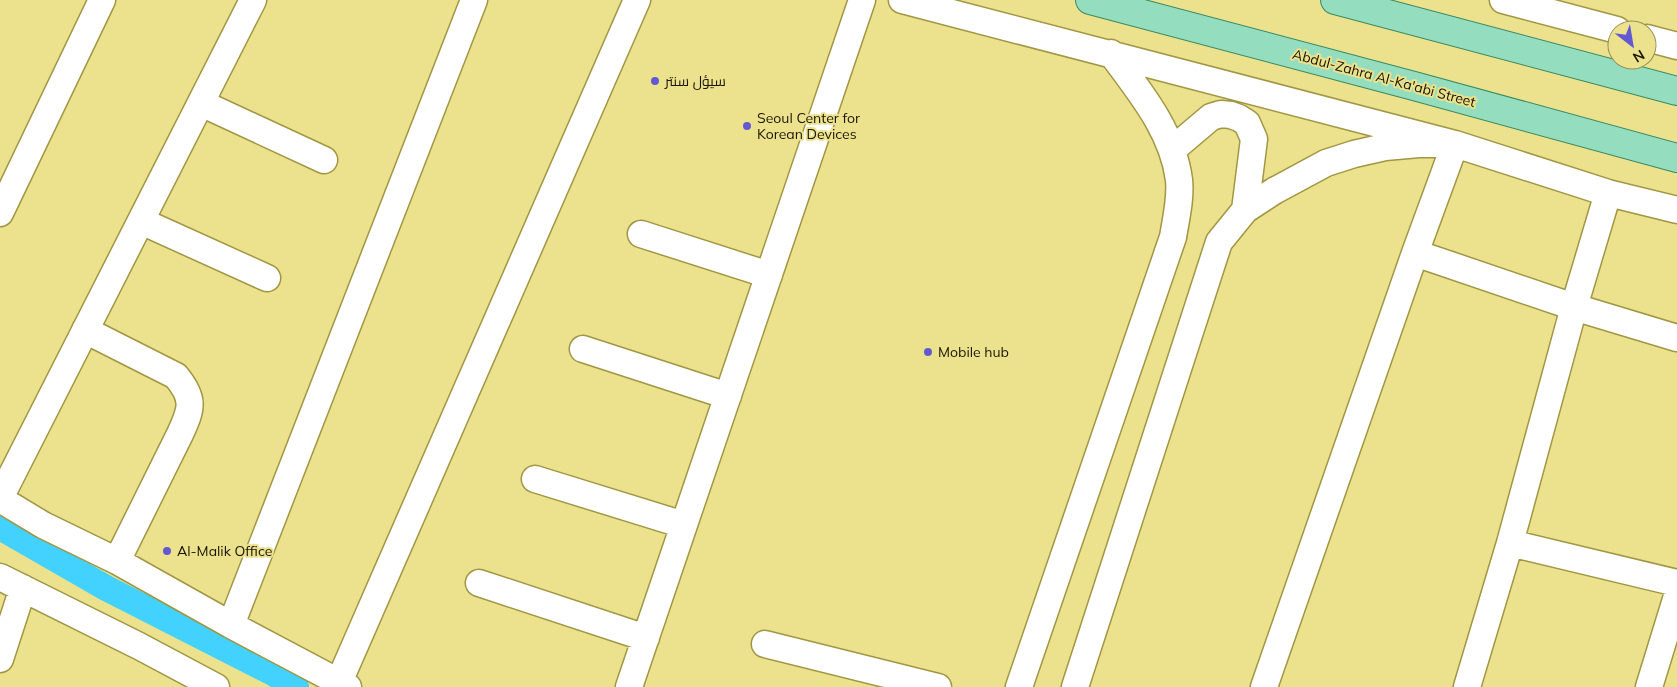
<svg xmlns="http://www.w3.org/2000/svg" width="1677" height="687" viewBox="0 0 1677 687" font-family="Mulish,Cairo,sans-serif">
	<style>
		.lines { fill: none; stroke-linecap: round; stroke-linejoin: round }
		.canal { stroke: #43d2fd; stroke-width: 26 }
		.minor-casing { stroke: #a19643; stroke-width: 29 }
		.major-casing { stroke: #3a8960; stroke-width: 30 }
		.minor { stroke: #fff; stroke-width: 26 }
		.major { stroke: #94ddbe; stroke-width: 28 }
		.poi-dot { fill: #6259d2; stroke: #ece28e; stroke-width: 2 }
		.labels { text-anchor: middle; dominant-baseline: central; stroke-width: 4; stroke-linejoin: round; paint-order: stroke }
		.street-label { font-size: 14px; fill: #191500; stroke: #ece28e }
		.poi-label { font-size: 14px; fill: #191500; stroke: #ece28e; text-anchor: start }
	</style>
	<rect width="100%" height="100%" fill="#ece28e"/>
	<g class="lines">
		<!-- canal -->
		<path class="canal" d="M0 527 106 588 273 673 296 687"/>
		<defs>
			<path id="minor" d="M902 0 1455 144 1608 193 1677 210
				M1503 0 1617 30
				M1647 38 1677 46
				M201 103 324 160
				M1172 150 1211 117 1221 114 1231 115 1239 118 1247 123 1254 139 1245 210
				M0 213 102 0
				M141 221 267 278
				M641 234 769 275
				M85 330 176 376C195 399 192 408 180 434L117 561
				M583 349 728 396
				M535 479 684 525
				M0 498 253 0
				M0 499 43 525 117 561 231 625 348 687
				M1510 543 1677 583
				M0 577 139 646 216 687
				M479 583 646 638
				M231 625 474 0
				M765 644 938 687
				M0 659 23 588
				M339 682 637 0
				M629 687 862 0
				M1019 687 1173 237C1176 219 1181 198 1179 180 1173 131 1139 91 1111 53
				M1075 687 1219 242 1245 210 1274 191 1326 163 1354 154 1385 147 1419 144H1455L1415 253 1574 307 1677 338
				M1264 687 1415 253
				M1467 687 1510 543 1574 307 1608 193
				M1649 687 1677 596"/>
			<path id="major" d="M1090 0 1414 86 1677 158
				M1335 0 1677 91"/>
		</defs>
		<!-- minor casing -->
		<use href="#minor" class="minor-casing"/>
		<!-- major casing -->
		<use href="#major" class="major-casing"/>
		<!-- minor -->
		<use href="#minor" class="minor"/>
		<!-- major -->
		<use href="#major" class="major"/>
	</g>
	<!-- markers -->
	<g class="poi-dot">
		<circle cx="655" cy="81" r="5"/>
		<circle cx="747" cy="126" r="5"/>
		<circle cx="928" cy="352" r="5"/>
		<circle cx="167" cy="551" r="5"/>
	</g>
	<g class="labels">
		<!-- street labels -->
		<g class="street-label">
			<text transform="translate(1384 78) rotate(15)">Abdul-Zahra Al-Ka'abi Street</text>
		</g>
		<!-- poi labels -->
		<g class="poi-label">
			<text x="665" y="81">سيؤل سنتر</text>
			<text x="757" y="118">Seoul Center for<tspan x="757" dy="16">Korean Devices</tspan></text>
			<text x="938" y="352">Mobile hub</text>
			<text x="177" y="551">Al-Malik Office</text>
		</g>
	</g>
	<!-- north arrow -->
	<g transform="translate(1632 45) rotate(149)"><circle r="24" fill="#ece28e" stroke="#989055"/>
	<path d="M0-4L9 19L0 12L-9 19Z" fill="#6259d2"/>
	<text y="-8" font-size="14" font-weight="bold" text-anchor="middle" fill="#191500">N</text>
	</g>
</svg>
